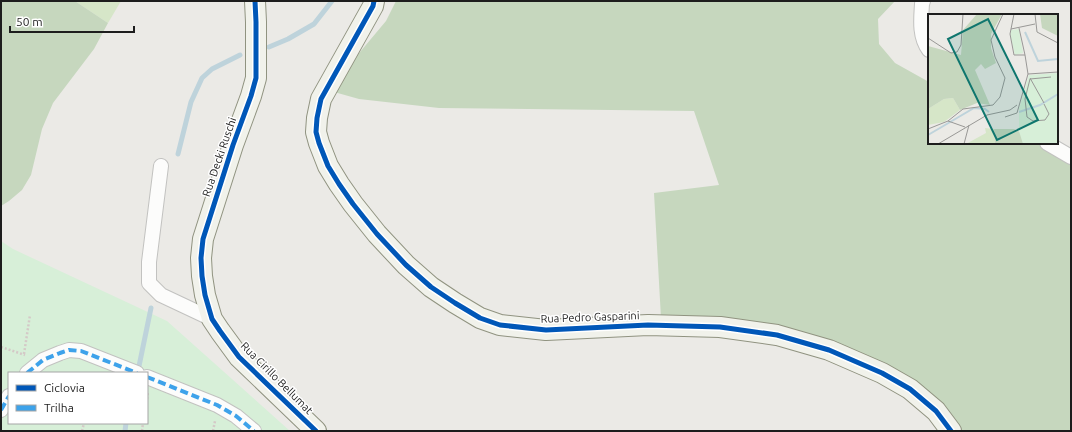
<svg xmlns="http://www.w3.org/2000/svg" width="1072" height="432" viewBox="0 0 1072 432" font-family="Ubuntu,sans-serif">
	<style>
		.grass { fill: #d6e6c8 }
		.forest { fill: #c6d7be }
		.park { fill: #d7efd8; fill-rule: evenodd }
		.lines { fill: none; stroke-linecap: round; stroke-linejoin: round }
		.stream { stroke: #bed3db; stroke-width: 5 }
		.street-casing { stroke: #c2c2c0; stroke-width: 16 }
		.secondary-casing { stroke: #909380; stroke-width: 22 }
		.path { stroke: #d4c9c7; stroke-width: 2.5; stroke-dasharray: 2 2; stroke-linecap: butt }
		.street { stroke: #fcfcfb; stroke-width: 14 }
		.secondary { stroke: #f1f2eb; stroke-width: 20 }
		.quiet { stroke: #3da2ea; stroke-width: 4; stroke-dasharray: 8 4; stroke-linecap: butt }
		.cycleway-casing { stroke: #fff; stroke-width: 8 }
		.cycleway { stroke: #0057b8; stroke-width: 5 }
		.labels { text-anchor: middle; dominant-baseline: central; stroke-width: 3; stroke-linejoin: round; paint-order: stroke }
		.street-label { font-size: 11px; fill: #1d1d1d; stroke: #fff }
		.inset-river { fill: none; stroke: #bed3db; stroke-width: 2 }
		.inset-road { fill: none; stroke: #999896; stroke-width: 1 }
		.view { fill: #0f766e; fill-opacity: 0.15; stroke: #0f766e; stroke-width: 2 }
		.inset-edge { fill: none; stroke: #1d1d1d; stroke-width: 2 }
	</style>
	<rect width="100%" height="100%" fill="#ebeae6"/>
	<!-- grass -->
	<path class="grass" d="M75 1H121L108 23Z"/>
	<!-- forest -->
	<path class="forest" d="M1 1H75L108 23 94 49 53 103 42 129 31 175 22 190 9 201 1 206Z
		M396 1H895L878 19 879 44 895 63 929 82V143H1037L1071 162V431H957L878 366 661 318 654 193 719 185 694 111 439 108 359 99 327 90 334 77 360 52 386 21Z"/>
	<!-- park -->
	<path class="park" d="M1 241 13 249 167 321 290 431H1ZM9 373H147V423H9Z"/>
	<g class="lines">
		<!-- stream -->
		<path class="stream" d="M269 47 288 39 314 24 332 1
			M178 154 191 102 202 78 212 69 240 55
			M138 371 151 308
			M125 431 126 423"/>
		<defs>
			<path id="street" d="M923 1 922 4C921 19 919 37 929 50
				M1047 143 1071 157
				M161 166 149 262V283L161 295 212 319
				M27 373 43 360 60 353 69 350 81 351 137 373
				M147 377 217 405 236 416 254 431
				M1 410 9 396"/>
			<path id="secondary" d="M255 1 256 22V78L251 96 233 145 203 239 201 258 202 276 205 295 212 319 220 331 239 357 316 431
				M374 1 373 6 321 99 317 118 316 132 319 143 328 166 339 184 353 204 377 234 406 265 431 287 455 303 480 318 500 325 546 330 648 325 720 327 777 335 829 350 882 373 910 389 936 411 951 431"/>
		</defs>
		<!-- street casing -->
		<use href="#street" class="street-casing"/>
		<!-- secondary casing -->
		<use href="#secondary" class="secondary-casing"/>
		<!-- path -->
		<path class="path" d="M1 347 25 355
			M24 354 30 315
			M147 399 148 392
			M82 431 84 423
			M142 431 143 423
			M213 431 215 421"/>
		<!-- street -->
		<use href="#street" class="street"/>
		<!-- secondary -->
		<use href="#secondary" class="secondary"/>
		<!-- quiet -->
		<path class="quiet" d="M27 373 43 360 60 353 69 350 81 351 137 373
			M147 377 217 405 236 416 254 431
			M1 410 9 396"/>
		<defs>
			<path id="cycleway" d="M255 1 256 22V78L251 96 233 145 203 239 201 258 202 276 205 295 212 319 220 331 239 357 316 431
				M374 1 373 6 321 99 317 118 316 132 319 143 328 166 339 184 353 204 377 234 406 265 431 287 455 303 480 318 500 325 546 330 648 325 720 327 777 335 829 350 882 373 910 389 936 411 951 431"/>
		</defs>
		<!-- cycleway casing -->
		<use href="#cycleway" class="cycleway-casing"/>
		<!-- cycleway -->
		<use href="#cycleway" class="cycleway"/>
	</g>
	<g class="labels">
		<!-- street labels -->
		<g class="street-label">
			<text transform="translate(219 157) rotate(-71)">Rua Decki Ruschi</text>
			<text transform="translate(590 317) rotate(-2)">Rua Pedro Gasparini</text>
			<text transform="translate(277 378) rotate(45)">Rua Cirillo Bellumat</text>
		</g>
	</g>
	<!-- overview -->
	<g transform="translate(928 14)">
		<rect width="130" height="130" fill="#ebeae6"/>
		<path d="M25 84 32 96 16 108 0 111V95L16 85ZM57 114 66 115 67 130H38L58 119Z" fill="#d6e6c8"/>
		<path d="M49 0H74L63 20V34L68 49 57 55 53 50 47 56 62 91 49 89 32 96 25 84 16 85 0 95V32L33 41 35 16ZM112 0H130V22L114 14ZM101 96 130 130H67L66 115H86L92 118 91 98Z" fill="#c6d7be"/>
		<path d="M91 15 95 39 87 41 82 21 83 16ZM130 59V130H95L91 117V95L101 61Z" fill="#d7efd8"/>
		<path class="inset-river" d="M97 18 110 47 130 45M91 98 112 91 130 80M0 121 46 94 57 95 61 98"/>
		<path class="inset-road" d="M86 0 82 20 86 41H97L100 60 130 58M107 0 109 18 130 29M91 14 97 41M83 15 107 10M0 24 23 39 29 38 33 31 35 0M102 64 116 89M116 90 121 100 117 106 105 107 99 103 97 85 102 65 123 63M77 103 89 99 100 60M20 107 35 95 65 91 72 83 77 64 67 43 63 26 75 0M0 115 20 107 37 113M10 130 59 101 82 96 89 91M36 130 41 111"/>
		<path class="view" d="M60 5 110 106 69 126 20 25Z"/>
		<rect width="130" height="130" class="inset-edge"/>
	</g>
	<!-- border -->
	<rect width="1072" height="432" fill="none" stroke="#1d1d1d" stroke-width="4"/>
	<!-- legend -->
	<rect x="8" y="372" width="140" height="52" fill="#ffffff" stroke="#a5a5a5"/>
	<rect x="16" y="385" width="20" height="6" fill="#0057b8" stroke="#a5a5a5"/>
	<text x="44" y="392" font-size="12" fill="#1d1d1d">Ciclovia</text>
	<rect x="16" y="405" width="20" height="6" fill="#3da2ea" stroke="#a5a5a5"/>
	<text x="44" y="412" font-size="12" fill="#1d1d1d">Trilha</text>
	<!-- scale -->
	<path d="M10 26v6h124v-6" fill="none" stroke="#1d1d1d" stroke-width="2"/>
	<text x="16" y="26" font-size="12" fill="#1d1d1d" stroke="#ffffff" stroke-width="3" paint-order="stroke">50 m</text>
</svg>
